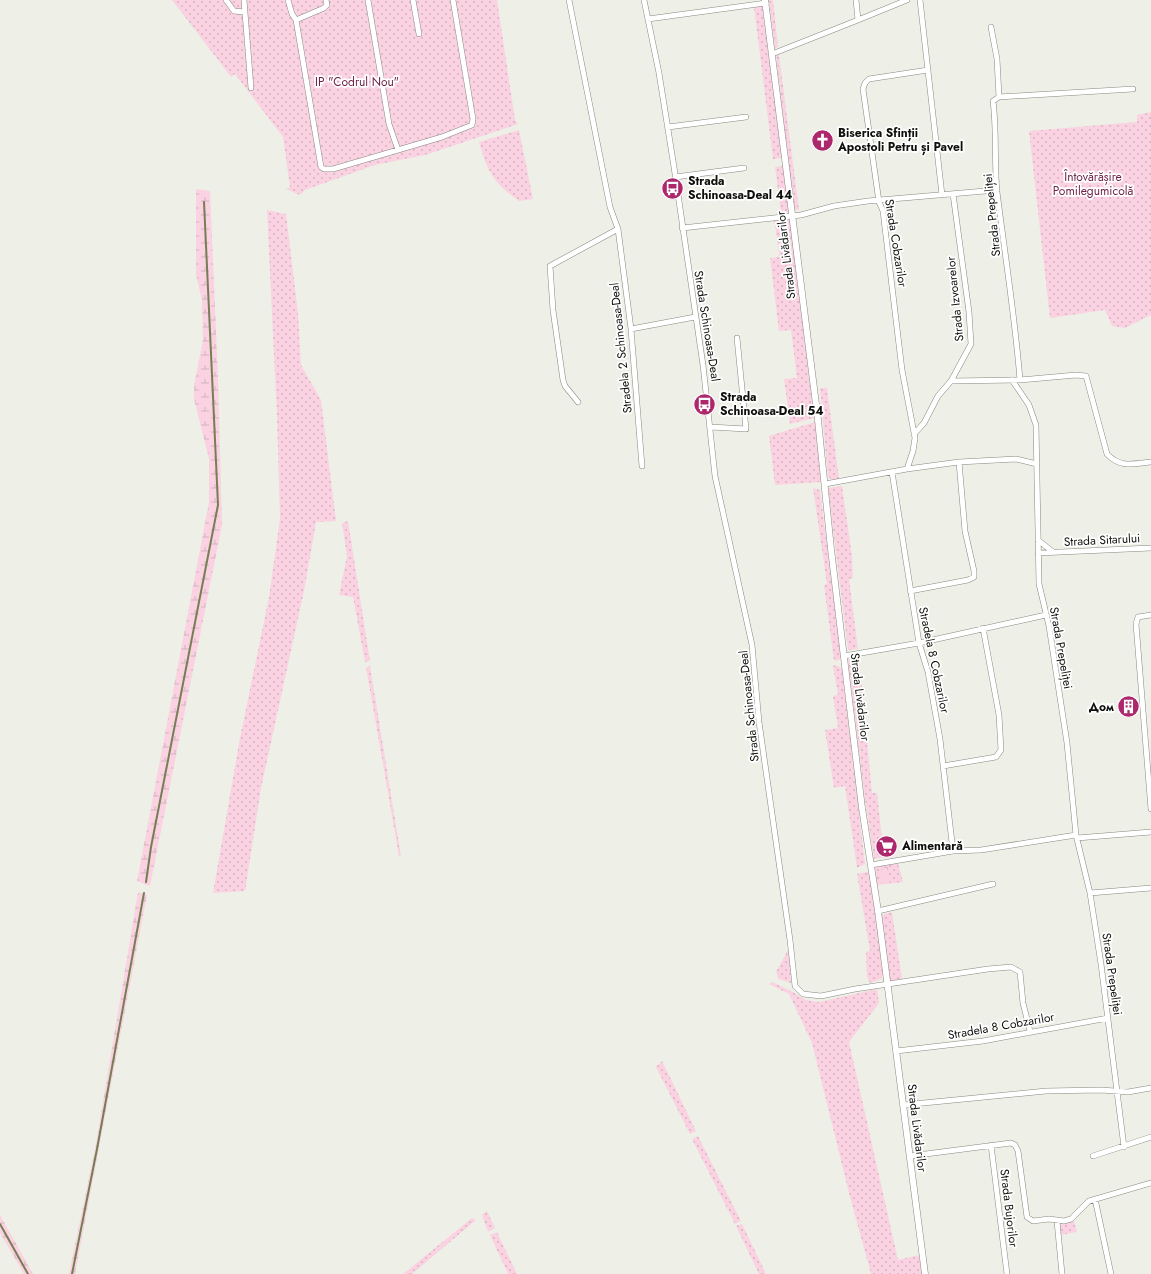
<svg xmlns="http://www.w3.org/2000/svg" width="1151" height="1274" viewBox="0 0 1151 1274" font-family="Jost,sans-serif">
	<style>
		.grass { fill: url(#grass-dots) }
		.wetland { fill: url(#wetland-marsh) }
		.park { fill: url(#park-crowns) }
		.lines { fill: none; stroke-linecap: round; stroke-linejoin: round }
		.stream { stroke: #767f53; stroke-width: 2 }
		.minor-casing { stroke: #878980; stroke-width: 6 }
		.tertiary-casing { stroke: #878980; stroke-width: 7 }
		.minor { stroke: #fff; stroke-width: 5 }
		.tertiary { stroke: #fff; stroke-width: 6 }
		.labels { text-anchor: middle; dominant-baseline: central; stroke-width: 3.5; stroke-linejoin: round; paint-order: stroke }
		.park-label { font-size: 12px; fill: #702449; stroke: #fff }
		.poi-label { font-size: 12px; font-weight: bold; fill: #0f100c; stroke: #fff; text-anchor: start }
		.street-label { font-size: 12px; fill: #0f100c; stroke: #fff }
	</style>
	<defs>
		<pattern id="grass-dots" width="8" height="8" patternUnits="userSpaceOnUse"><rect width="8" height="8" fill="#fad2e1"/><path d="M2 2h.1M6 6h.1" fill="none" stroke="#d5b3c0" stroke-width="1.8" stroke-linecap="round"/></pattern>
		<pattern id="wetland-marsh" width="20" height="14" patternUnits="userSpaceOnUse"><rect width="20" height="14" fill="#fad2e1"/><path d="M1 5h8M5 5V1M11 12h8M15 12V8" fill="none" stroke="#d5b3c0"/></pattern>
		<pattern id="park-crowns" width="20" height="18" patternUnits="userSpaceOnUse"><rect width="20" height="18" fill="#fad2e1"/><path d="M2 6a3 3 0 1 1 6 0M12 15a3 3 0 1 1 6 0" fill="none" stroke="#d5b3c0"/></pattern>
	</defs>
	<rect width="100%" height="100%" fill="#eef0e7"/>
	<!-- grass -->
	<path class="grass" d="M172 0H497L515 120 518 124 425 155 375 165 305 190 300 195 286 189 290 187 283 137 235 74 231 77Z
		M769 0H773L778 47 775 48Z
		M763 6 782 158 773 159 754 7Z
		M776 55H779L799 210H794Z
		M1151 112V315L1125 328 1112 326 1105 310 1050 318 1029 131 1137 122V115Z
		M519 130 533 199 519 201C493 182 488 173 479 142Z
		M783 166 789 212 781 213 775 167Z
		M267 210 286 214 298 313 301 365 321 400 336 521 316 522 304 591 261 788 245 891 213 893 240 738 269 597 280 519 277 416Z
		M790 219 814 418 790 424 784 379 797 378 791 330 779 331 770 258 780 257 774 220Z
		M820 388H827L839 479 833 480 828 477Z
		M815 422 821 482 775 485 769 436Z
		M842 486 852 556 853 578 849 579 858 649 848 650 828 488Z
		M813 488 820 490 841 657 839 660 834 661 824 585 827 584Z
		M348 521 370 661 365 662 353 597 339 595 347 556 342 523Z
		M859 657 872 793H877L884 857 874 859 865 799 848 660Z
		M836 665 842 669 865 864 857 868 845 786 834 788 825 730 838 728 833 696 838 695 833 666Z
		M370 666 401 856H399L366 667Z
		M898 863 903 882 877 885 875 867Z
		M867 872 870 873 883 975 881 979 870 983 867 977 866 952 870 951 857 874Z
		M892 912 902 979 890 982 881 915Z
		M788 950H789L791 983 779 979 776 972Z
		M772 982 793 992 806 1000 819 1002 877 989 879 1003 849 1042 898 1260 919 1255 922 1274H871L850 1197 812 1043 789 994 769 984Z
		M662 1061 696 1131 690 1134 656 1067Z
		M698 1136 741 1221 735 1224 692 1139Z
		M487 1211 495 1228 488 1232 482 1215Z
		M472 1218 476 1220 412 1274H403Z
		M1074 1221 1077 1232 1060 1235 1059 1227 1061 1224Z
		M742 1224 766 1274H759L736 1226Z
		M497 1232 517 1274H508L490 1235Z"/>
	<!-- wetland -->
	<path class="wetland" d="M196 189 210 191 218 377 222 525 150 886 137 881 209 502V459L194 399V385L203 340 202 300 196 275Z
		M138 892 147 895 75 1274H69L96 1144Z
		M0 1215 33 1274H24L0 1233Z"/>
	<!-- park -->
	<path class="park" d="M888 865 890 884H880L879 872 884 868V866Z"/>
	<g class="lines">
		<!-- stream -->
		<path class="stream" d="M146 882 151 847 218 505 204 202
			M0 1224 28 1274
			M72 1274 97 1149 144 893"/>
		<defs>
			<path id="minor" d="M226 0 234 11 244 12
				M244 0 251 88
				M288 0 292 14 296 20 321 167 324 169H333L398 150
				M368 0 389 124 398 150 442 137 472 125 473 119 453 0
				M413 0 419 34
				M569 0 610 207 618 229 631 329 642 466
				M644 0 659 73 674 167 703 365 715 476 752 645 759 722 790 940 795 986 803 994 821 996 855 989 988 969 1011 967 1020 972 1023 1003 1030 1031
				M920 0 942 195
				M648 19 766 3
				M296 20 324 8 327 5 326 0
				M858 20 907 0
				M991 27 997 59 999 97 993 101C997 131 994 162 997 192 1005 255 1015 317 1020 380
				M772 54 858 20 856 0
				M999 97 1133 89
				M668 127 746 117
				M675 177 744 168
				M682 228 801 215 834 206 868 201 997 190
				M631 329 695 317
				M1012 380 1029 405 1036 425 1039 584 1049 626 1067 743 1076 835 1090 893 1101 964 1124 1147
				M951 381 1020 380 1076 375 1086 376 1107 454C1120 468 1133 464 1151 462
				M578 402 565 386 563 380 553 310 550 266 618 229
				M711 427 746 429 737 338
				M914 434 924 423 938 396 951 381 971 344 969 312 953 194
				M907 469 913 451 915 438 902 370 883 211 879 202 863 89 865 83 869 79 928 70
				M892 472 919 643 928 672 940 739 953 851
				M825 484 907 469 959 462 1016 459 1037 464
				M1038 540 1053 552
				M1038 553 1151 548
				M910 591 968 580 974 577V571L965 531 959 462
				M1151 615 1138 617 1136 624 1151 809
				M844 656 919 643 1046 615
				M943 766 996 757 1001 750 999 715 983 628
				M1077 838 1151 832
				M871 865 953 851 981 850 1076 835
				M1090 893 1151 888
				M878 911 993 884
				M896 1051 983 1041 1108 1018
				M903 1105 1046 1091 1101 1090 1128 1092 1151 1088
				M991 1145 1007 1274
				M910 1156 1011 1143 1015 1145 1018 1151 1027 1217 1033 1221 1049 1219 1064 1221 1071 1219 1089 1201 1151 1183
				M1093 1156 1151 1137
				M1095 1199 1111 1274
				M1057 1221 1062 1274"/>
			<path id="tertiary" d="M765 0 818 420 831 549 862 808 878 911 925 1274"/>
		</defs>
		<!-- minor casing -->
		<use href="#minor" class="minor-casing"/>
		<!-- tertiary casing -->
		<use href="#tertiary" class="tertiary-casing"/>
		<!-- minor -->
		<use href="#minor" class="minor"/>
		<!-- tertiary -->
		<use href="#tertiary" class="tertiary"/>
	</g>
	<!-- icons -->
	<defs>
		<symbol id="church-disc" viewBox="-11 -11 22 22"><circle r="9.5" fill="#ad276d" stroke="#fff"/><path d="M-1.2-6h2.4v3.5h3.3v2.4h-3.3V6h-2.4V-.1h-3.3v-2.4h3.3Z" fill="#fff"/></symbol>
		<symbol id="bus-disc" viewBox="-11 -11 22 22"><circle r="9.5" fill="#ad276d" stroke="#fff"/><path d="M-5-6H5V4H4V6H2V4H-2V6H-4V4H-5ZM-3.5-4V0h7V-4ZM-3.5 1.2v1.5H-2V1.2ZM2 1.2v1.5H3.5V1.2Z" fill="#fff"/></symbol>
		<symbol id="building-disc" viewBox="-11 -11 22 22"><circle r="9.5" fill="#ad276d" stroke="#fff"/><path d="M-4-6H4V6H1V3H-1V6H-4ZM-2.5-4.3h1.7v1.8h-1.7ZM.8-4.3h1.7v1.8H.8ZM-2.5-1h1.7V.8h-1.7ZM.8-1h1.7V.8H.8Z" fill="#fff"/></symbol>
		<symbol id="supermarket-disc" viewBox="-11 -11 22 22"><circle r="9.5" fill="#ad276d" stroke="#fff"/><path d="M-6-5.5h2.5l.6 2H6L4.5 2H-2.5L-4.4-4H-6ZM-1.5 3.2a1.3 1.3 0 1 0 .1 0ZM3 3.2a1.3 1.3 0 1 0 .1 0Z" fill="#fff"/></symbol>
	</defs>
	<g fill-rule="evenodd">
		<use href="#church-disc" x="810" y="128" width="25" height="25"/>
		<use href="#bus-disc" x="660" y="176" width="25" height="25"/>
		<use href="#bus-disc" x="692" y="392" width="25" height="25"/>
		<use href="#building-disc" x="1116" y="694" width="25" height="25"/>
		<use href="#supermarket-disc" x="874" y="834" width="25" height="25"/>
	</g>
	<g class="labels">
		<!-- park labels -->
		<g class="park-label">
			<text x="357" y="82">IP "Codrul Nou"</text>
			<text x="1093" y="177">Întovărășire<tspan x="1093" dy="14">Pomilegumicolă</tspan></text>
		</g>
		<!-- poi labels -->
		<g class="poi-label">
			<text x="838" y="133">Biserica Sfinții<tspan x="838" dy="14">Apostoli Petru și Pavel</tspan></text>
			<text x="688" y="181">Strada<tspan x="688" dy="14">Schinoasa-Deal 44</tspan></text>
			<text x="720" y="397">Strada<tspan x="720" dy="14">Schinoasa-Deal 54</tspan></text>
			<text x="1114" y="707" text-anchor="end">Дом</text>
			<text x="902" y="846">Alimentară</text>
		</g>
		<!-- street labels -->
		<g class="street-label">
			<text transform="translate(992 215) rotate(-96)">Strada Prepeliței</text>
			<text transform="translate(896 243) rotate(81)">Strada Cobzarilor</text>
			<text transform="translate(786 255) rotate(-97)">Strada Livădarilor</text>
			<text transform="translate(955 299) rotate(-96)">Strada Izvoarelor</text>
			<text transform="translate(707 326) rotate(81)">Strada Schinoasa-Deal</text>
			<text transform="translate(621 348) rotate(-96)">Stradela 2 Schinoasa-Deal</text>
			<text transform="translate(1102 540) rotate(-3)">Strada Sitarului</text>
			<text transform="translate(1061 648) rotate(80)">Strada Prepeliței</text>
			<text transform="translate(934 660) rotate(78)">Stradela 8 Cobzarilor</text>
			<text transform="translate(860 697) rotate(83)">Strada Livădarilor</text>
			<text transform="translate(749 706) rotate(-96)">Strada Schinoasa-Deal</text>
			<text transform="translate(1112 974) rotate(82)">Strada Prepeliței</text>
			<text transform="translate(1001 1026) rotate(-10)">Stradela 8 Cobzarilor</text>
			<text transform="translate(917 1128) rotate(83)">Strada Livădarilor</text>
			<text transform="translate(1009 1208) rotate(83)">Strada Bujorilor</text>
		</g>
	</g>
</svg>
